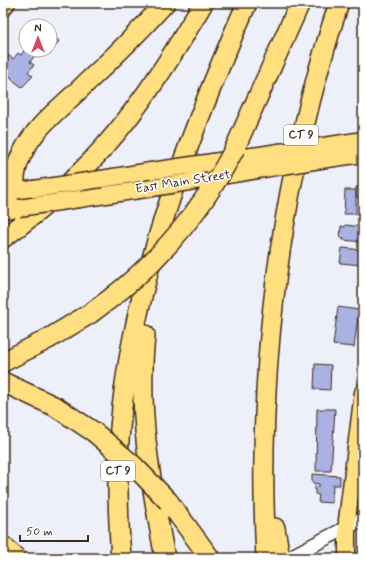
<svg xmlns="http://www.w3.org/2000/svg" width="366" height="561" viewBox="0 0 366 561" font-family="Mynerve,sans-serif">
	<style>
		.building { fill: #a9b2e2; stroke: #3b2a1e }
		.lines { fill: none; stroke-linecap: round; stroke-linejoin: round }
		.minor-casing { stroke: #3b2a1e; stroke-width: 16 }
		.major-casing { stroke: #3b2a1e; stroke-width: 19 }
		.highway-casing { stroke: #3b2a1e; stroke-width: 22 }
		.minor { stroke: #fff; stroke-width: 13 }
		.major { stroke: #ffdf80; stroke-width: 16 }
		.highway { stroke: #ffdf80; stroke-width: 19 }
		.major-bridge-casing { stroke: #3b2a1e; stroke-width: 19; stroke-linecap: butt }
		.highway-bridge-casing { stroke: #3b2a1e; stroke-width: 22; stroke-linecap: butt }
		.major-bridge { stroke: #ffdf80; stroke-width: 16 }
		.highway-bridge { stroke: #ffdf80; stroke-width: 19 }
		.labels { text-anchor: middle; dominant-baseline: central; stroke-width: 3; stroke-linejoin: round; paint-order: stroke }
		.shield { fill: #fff; stroke: #766a62; stroke-width: 1 }
		.shield-label { font-size: 12px; font-weight: bold; fill: #3b2a1e }
		.street-label { font-size: 13px; fill: #3b2a1e; stroke: #fff }
	</style>
	<rect width="100%" height="100%" fill="#eef0f9"/>
	<filter id="ink" filterUnits="userSpaceOnUse"><feTurbulence type="fractalNoise" baseFrequency=".025" numOctaves="2"/><feDisplacementMap in="SourceGraphic" scale="8" xChannelSelector="R" yChannelSelector="G"/><feConvolveMatrix kernelMatrix="1 2 1 2 8 2 1 2 1" color-interpolation-filters="sRGB"/></filter>
	<g filter="url(#ink)">
		<!-- building -->
		<path class="building" d="M50 33 59 41 50 54 45 51 40 57 36 54 30 62 34 65 28 72 33 76 22 87 11 79 12 78 10 76 8 78 3 72V62L8 55 13 59 18 53 21 55 26 48V50H50Z
			M356 187H363V198L356 197Z
			M345 190H356V214H344Z
			M345 225 363 227V242L343 240V238H340L341 226 345 227Z
			M342 248 363 250 362 265 340 263Z
			M338 307 359 310 354 347 333 345Z
			M315 364 331 365 330 390 314 389Z
			M317 409H335L331 471H316Z
			M312 474 340 476V485H333L332 503 318 502 319 495 315 494V486L319 487V484L312 483Z"/>
		<g class="lines">
			<defs>
				<path id="minor" d="M288 558 363 519"/>
				<path id="major" d="M3 8 7 3
					M324 146 363 140
					M320 160 363 154
					M206 163 279 152
					M210 178 276 167
					M101 179 151 171
					M3 193 34 189
					M79 199 146 189
					M3 210 19 208
					M347 558V520L363 392"/>
				<path id="highway" d="M235 148 300 3
					M19 208C13 190 13 171 22 154 35 126 62 107 83 86 111 60 139 32 165 3
					M3 238C94 173 148 100 203 3
					M145 335C137 411 151 483 165 558
					M3 362 48 339 91 313
					M3 382 56 407 94 432
					M168 501 210 558
					M275 528 280 558
					M3 546 16 558
					M121 558C118 515 116 471 120 428 132 284 189 134 247 3
					M266 558C256 367 279 185 339 3"/>
			</defs>
			<!-- minor casing -->
			<use href="#minor" class="minor-casing"/>
			<!-- major casing -->
			<use href="#major" class="major-casing"/>
			<!-- highway casing -->
			<use href="#highway" class="highway-casing"/>
			<!-- minor -->
			<use href="#minor" class="minor"/>
			<!-- major -->
			<use href="#major" class="major"/>
			<!-- highway -->
			<use href="#highway" class="highway"/>
			<defs>
				<path id="major-bridge" d="M279 152 324 146
					M276 167 320 160
					M151 171 206 163
					M34 189 101 179
					M146 189 201 180
					M19 208 79 199"/>
				<path id="highway-bridge" d="M91 313C152 270 200 215 235 148
					M94 432 134 466 168 501"/>
			</defs>
			<!-- major-bridge casing -->
			<use href="#major-bridge" class="major-bridge-casing"/>
			<!-- highway-bridge casing -->
			<use href="#highway-bridge" class="highway-bridge-casing"/>
			<!-- major-bridge -->
			<use href="#major-bridge" class="major-bridge"/>
			<!-- highway-bridge -->
			<use href="#highway-bridge" class="highway-bridge"/>
		</g>
	</g>
	<g class="labels">
		<!-- shield labels -->
		<g class="shield">
			<rect x="284" y="125" width="34" height="20" rx="3"/>
			<rect x="101" y="461" width="34" height="20" rx="3"/>
		</g>
		<g class="shield-label">
			<text x="301" y="135">CT 9</text>
			<text x="118" y="471">CT 9</text>
		</g>
		<!-- street labels -->
		<g class="street-label">
			<text transform="translate(183 182) rotate(-9)">East Main Street</text>
		</g>
	</g>
	<!-- margin -->
	<rect width="366" height="561" fill="none" stroke="#fff" stroke-width="16"/>
	<rect x="8" y="8" width="350" height="545" fill="none" stroke="#3b2a1e" stroke-width="1.5" filter="url(#ink)"/>
	<!-- north arrow -->
	<g transform="translate(38 38)"><circle r="19" fill="#ffffff" stroke="#b1aaa5"/>
	<path d="M0-3L7 15L0 10L-7 15Z" fill="#d1495b"/>
	<text y="-6" font-size="11" font-weight="bold" text-anchor="middle" fill="#3b2a1e">N</text>
	</g>
	<!-- scale -->
	<path d="M20 535v6h68v-6" fill="none" stroke="#3b2a1e" stroke-width="2"/>
	<text x="26" y="535" font-size="12" fill="#3b2a1e" stroke="#ffffff" stroke-width="3" paint-order="stroke">50 m</text>
</svg>
